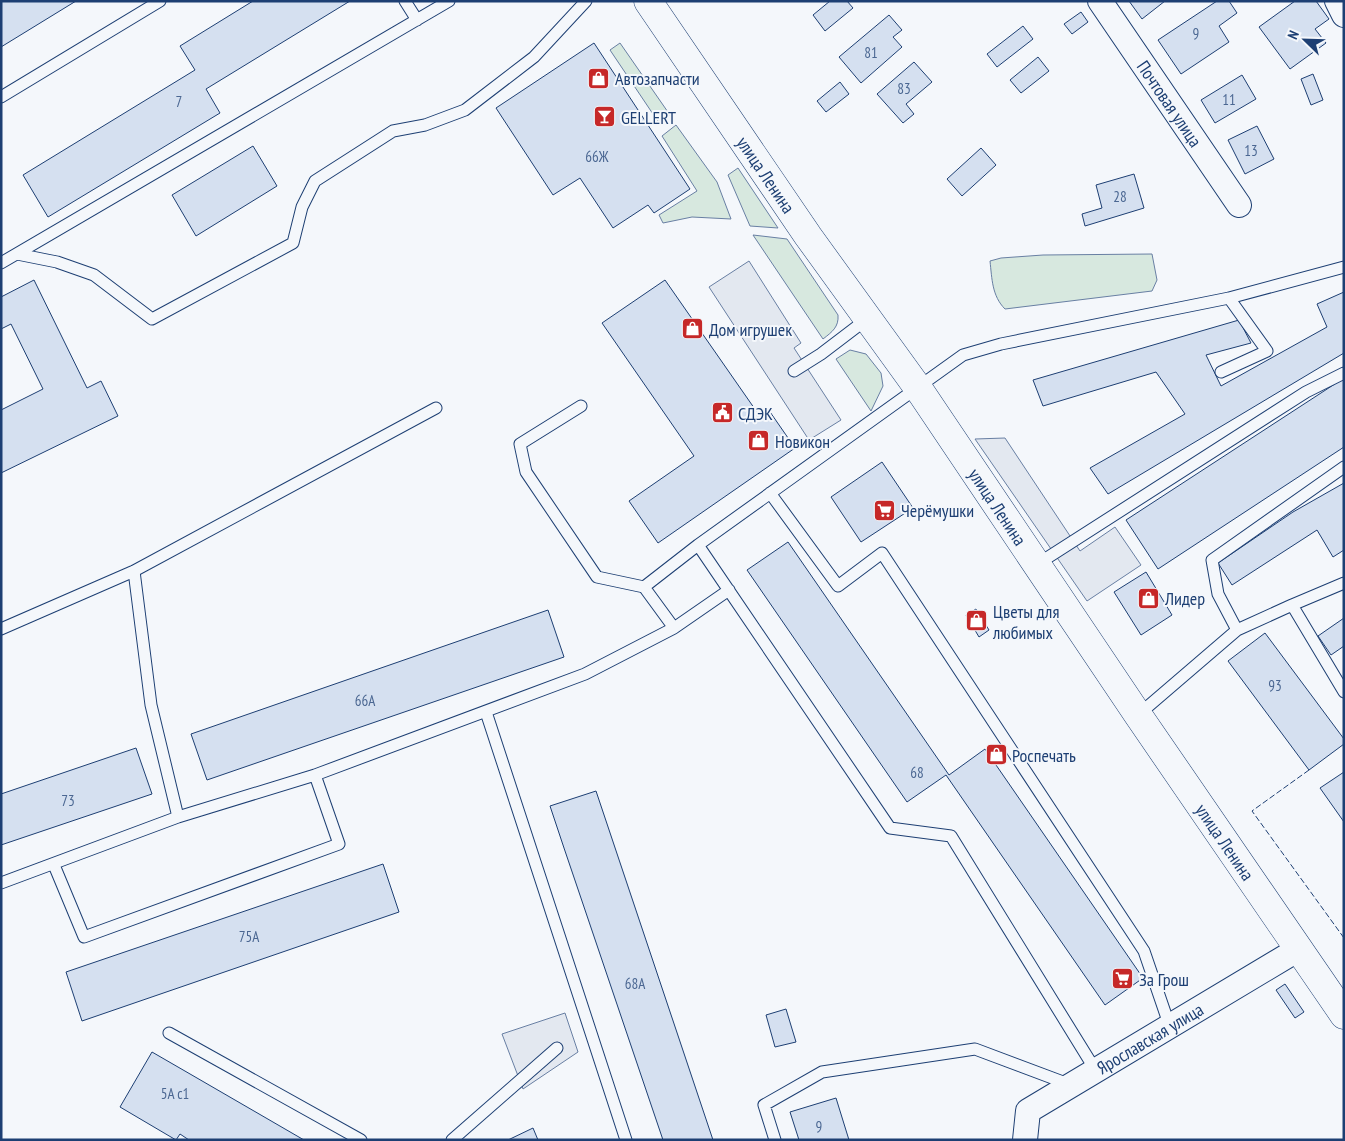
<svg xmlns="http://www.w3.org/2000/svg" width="1345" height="1141" viewBox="0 0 1345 1141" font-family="'PT Sans Narrow',sans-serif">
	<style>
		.green { fill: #d7e8df; stroke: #687fa3 }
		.parking { fill: #e3e8f0; stroke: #687fa3 }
		.building { fill: #d5e0f0; stroke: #1d3f73 }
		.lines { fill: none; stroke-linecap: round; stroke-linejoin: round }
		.service-casing { stroke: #1d3f73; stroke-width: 13 }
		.minor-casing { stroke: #1d3f73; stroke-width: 26 }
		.tertiary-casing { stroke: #1d3f73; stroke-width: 29 }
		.service { stroke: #f4f7fb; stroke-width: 11 }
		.minor { stroke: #f4f7fb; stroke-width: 24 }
		.tertiary { stroke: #f4f7fb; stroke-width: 28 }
		.fence { stroke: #1d3f73; stroke-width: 1; stroke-dasharray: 6 2.5; stroke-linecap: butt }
		.labels { text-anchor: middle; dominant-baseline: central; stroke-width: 4; stroke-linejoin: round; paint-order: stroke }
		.number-label { font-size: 15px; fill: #4b6792 }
		.poi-label { font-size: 18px; fill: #1d3f73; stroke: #f4f7fb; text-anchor: start }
		.street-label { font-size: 18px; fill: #1d3f73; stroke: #f4f7fb }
	</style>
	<rect width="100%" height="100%" fill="#f4f7fb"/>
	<!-- green -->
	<path class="green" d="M620 43 670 115 659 123 610 50Z
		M676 125 717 182 731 219 692 217 663 223 659 215 697 191 662 136Z
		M738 168 778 228 750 226 728 175Z
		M753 235 787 239 838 315C839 327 832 332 823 339Z
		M1152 254 1157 280 1152 291 1005 309C992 296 992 279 990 261L1001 258 1043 255Z
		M850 350 866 354 881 373 883 386 871 411 836 359Z"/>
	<!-- parking -->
	<path class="parking" d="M749 261 801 343 794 348 841 420 809 440 709 287Z
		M1005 438 1080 551 1115 527 1141 565 1087 601 975 439Z
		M565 1013 578 1052 523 1089 502 1034Z"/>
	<!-- building -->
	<path class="building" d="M1 1H76L1 47Z
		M253 1H350L206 89 220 113 48 217 23 175 195 70 180 46Z
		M830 1H847L853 8 825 31 813 15Z
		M1129 1H1165L1142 19Z
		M1217 1H1229L1237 13 1219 26 1229 42 1181 74 1158 40Z
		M1295 1H1316L1329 19 1315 29 1326 43 1290 69 1259 27Z
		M1081 12 1088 22 1072 34 1064 24Z
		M889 15 902 30 893 37 902 47 861 83 839 57Z
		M1023 26 1033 39 997 67 987 54Z
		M594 43 690 189 654 213 648 205 613 228 580 178 553 195 496 108Z
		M1038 57 1049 71 1021 93 1010 80Z
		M914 62 932 82 906 104 914 114 903 123 877 94Z
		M1313 74 1323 100 1311 105 1301 79Z
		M1242 75 1256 99 1215 123 1201 100Z
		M840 82 849 94 826 112 817 101Z
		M1257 126 1274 159 1245 174 1228 140Z
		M253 146 277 186 196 236 172 195Z
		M981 148 996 165 962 196 947 179Z
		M1134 174 1144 208 1085 226 1082 214 1102 208 1096 185Z
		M34 280 87 388 101 381 118 416 1 473V410L43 389 11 324 1 329V297Z
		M665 280 759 415 768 409 795 448 658 543 629 501 694 456 602 323Z
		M1344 292V353L1108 494 1090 468 1185 414 1156 372 1043 406 1033 380 1239 320 1251 343 1206 355 1221 386 1327 327 1317 304Z
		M1344 378V447L1158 569 1126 520Z
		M882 462 913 508 861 542 831 497Z
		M1344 483V550L1333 557 1317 530 1232 585 1218 563 1293 512Z
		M788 542 949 775 985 749 1143 978 1105 1005 946 775 907 802 747 570Z
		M1146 572 1172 615 1141 635 1114 592Z
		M976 609 989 630 979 637 966 615Z
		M548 610 564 657 207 780 191 734Z
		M1344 618V646L1331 655 1318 636Z
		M1265 633 1344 739V744L1309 770 1228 661Z
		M136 748 152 794 1 845V794Z
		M1344 772V822L1320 788Z
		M596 791 713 1140H663L564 848 550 806Z
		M383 864 399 912 82 1021 66 972Z
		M1285 984 1304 1012 1295 1018 1276 990Z
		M786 1009 796 1042 775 1047 766 1015Z
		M152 1052 197 1078 304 1140H189L180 1134 176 1140 120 1107Z
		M836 1098 849 1140H799L790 1112Z
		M533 1128 538 1140H508Z"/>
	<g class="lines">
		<defs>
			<path id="service" d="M405 1 417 20
				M1 97 160 1
				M17 254 57 262 94 275 152 319 293 243 302 207 315 181 393 131 425 125 465 110 534 57 586 1
				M1 263 449 1
				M794 371 821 354 867 319
				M1221 372 1267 351 1229 298 1344 267
				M581 406 520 444 526 472 597 577 644 587
				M770 493 838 586 882 553 1144 951 1170 1027
				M698 545 890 828 951 836 1096 1071
				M1036 565 1306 392 1344 373
				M134 571 151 705 178 817
				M1292 605 1344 583
				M674 628 729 590
				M1 629 134 571 436 408
				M1237 630 1218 594 1212 560 1344 467
				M486 712 626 1140
				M1138 715 1237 630 1292 605 1344 692
				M54 865 84 937 339 844 315 775
				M1 883 178 817 315 775 585 674 674 628 644 587 698 545 963 355 1001 344 1229 298
				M169 1033 361 1140
				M452 1140 557 1048
				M775 1140 764 1105 822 1072 975 1049 1071 1085"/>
			<g id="minor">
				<path id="s1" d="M1100 1 1239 205"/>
				<path d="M1337 1 1344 15"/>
				<path id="s2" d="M1025 1140 1028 1111 1297 950"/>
			</g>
			<g id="tertiary">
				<path id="s3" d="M648 1 808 236 918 388 1138 715 1344 1015"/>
			</g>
		</defs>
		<!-- service casing -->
		<use href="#service" class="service-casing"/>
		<!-- minor casing -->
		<use href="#minor" class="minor-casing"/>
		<!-- tertiary casing -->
		<use href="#tertiary" class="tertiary-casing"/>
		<!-- service -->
		<use href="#service" class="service"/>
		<!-- minor -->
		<use href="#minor" class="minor"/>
		<!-- tertiary -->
		<use href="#tertiary" class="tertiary"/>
		<!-- fence -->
		<path class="fence" d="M1309 770 1252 811 1344 938"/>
	</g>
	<!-- icons -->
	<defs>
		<symbol id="shop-square" viewBox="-11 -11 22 22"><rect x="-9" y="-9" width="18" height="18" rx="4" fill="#c62828" stroke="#f4f7fb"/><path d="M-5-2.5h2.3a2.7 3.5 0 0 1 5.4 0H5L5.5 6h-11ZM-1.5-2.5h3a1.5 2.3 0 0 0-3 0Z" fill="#fff"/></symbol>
		<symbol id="bar-square" viewBox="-11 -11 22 22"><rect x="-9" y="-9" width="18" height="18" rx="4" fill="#c62828" stroke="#f4f7fb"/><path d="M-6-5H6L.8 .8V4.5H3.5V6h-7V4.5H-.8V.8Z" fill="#fff"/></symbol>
		<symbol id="civic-square" viewBox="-11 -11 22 22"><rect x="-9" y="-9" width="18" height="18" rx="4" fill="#c62828" stroke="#f4f7fb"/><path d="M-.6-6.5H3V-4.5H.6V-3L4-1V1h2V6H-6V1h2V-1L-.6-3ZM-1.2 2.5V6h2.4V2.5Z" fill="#fff"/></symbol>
		<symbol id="supermarket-square" viewBox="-11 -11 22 22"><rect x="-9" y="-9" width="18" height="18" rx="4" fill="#c62828" stroke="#f4f7fb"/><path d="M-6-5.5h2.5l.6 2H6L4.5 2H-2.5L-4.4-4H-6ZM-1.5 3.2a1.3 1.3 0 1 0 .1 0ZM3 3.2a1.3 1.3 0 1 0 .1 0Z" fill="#fff"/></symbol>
	</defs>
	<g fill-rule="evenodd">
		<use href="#shop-square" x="586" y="66" width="25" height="25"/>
		<use href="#bar-square" x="592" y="104" width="25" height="25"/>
		<use href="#shop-square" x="680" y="316" width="25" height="25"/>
		<use href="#civic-square" x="710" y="400" width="25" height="25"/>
		<use href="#shop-square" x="746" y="428" width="25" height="25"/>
		<use href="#supermarket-square" x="872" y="498" width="25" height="25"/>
		<use href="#shop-square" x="1136" y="586" width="25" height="25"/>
		<use href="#shop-square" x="964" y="608" width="25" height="25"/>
		<use href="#shop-square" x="984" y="742" width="25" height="25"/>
		<use href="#supermarket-square" x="1110" y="966" width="25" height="25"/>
	</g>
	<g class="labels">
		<!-- number labels -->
		<g class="number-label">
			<text x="1196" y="33">9</text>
			<text x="871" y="52">81</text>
			<text x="904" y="88">83</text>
			<text x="1229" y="99">11</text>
			<text x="179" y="101">7</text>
			<text x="1251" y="150">13</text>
			<text x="597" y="156">66Ж</text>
			<text x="1120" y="196">28</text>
			<text x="1275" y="685">93</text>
			<text x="365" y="700">66А</text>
			<text x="917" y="772">68</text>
			<text x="68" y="800">73</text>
			<text x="249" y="936">75А</text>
			<text x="635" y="983">68А</text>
			<text x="175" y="1093">5А с1</text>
			<text x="819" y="1126">9</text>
		</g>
		<!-- poi labels -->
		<g class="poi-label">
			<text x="615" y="78">Автозапчасти</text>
			<text x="621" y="117">GELLERT</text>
			<text x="709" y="329">Дом игрушек</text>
			<text x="738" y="413">СДЭК</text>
			<text x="775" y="441">Новикон</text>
			<text x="901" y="510">Черёмушки</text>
			<text x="1165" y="598">Лидер</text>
			<text x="993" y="611">Цветы для<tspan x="993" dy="21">любимых</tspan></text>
			<text x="1012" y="755">Роспечать</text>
			<text x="1139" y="979">За Грош</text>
		</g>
		<!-- street labels -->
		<g class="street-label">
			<text stroke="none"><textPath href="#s1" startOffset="124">Почтовая улица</textPath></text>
			<text stroke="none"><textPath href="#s3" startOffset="210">улица Ленина</textPath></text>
			<text stroke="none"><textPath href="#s3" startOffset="615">улица Ленина</textPath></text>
			<text stroke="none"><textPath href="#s3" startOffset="1020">улица Ленина</textPath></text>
			<text stroke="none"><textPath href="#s2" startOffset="171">Ярославская улица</textPath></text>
		</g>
	</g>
	<!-- border -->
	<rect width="1345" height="1141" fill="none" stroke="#1d3f73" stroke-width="5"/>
	<!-- north arrow -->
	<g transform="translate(1305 40) rotate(293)" stroke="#f4f7fb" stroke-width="4" paint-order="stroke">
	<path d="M0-4L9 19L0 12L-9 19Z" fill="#1d3f73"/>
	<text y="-8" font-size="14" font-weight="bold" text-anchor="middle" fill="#1d3f73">N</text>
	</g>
</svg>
